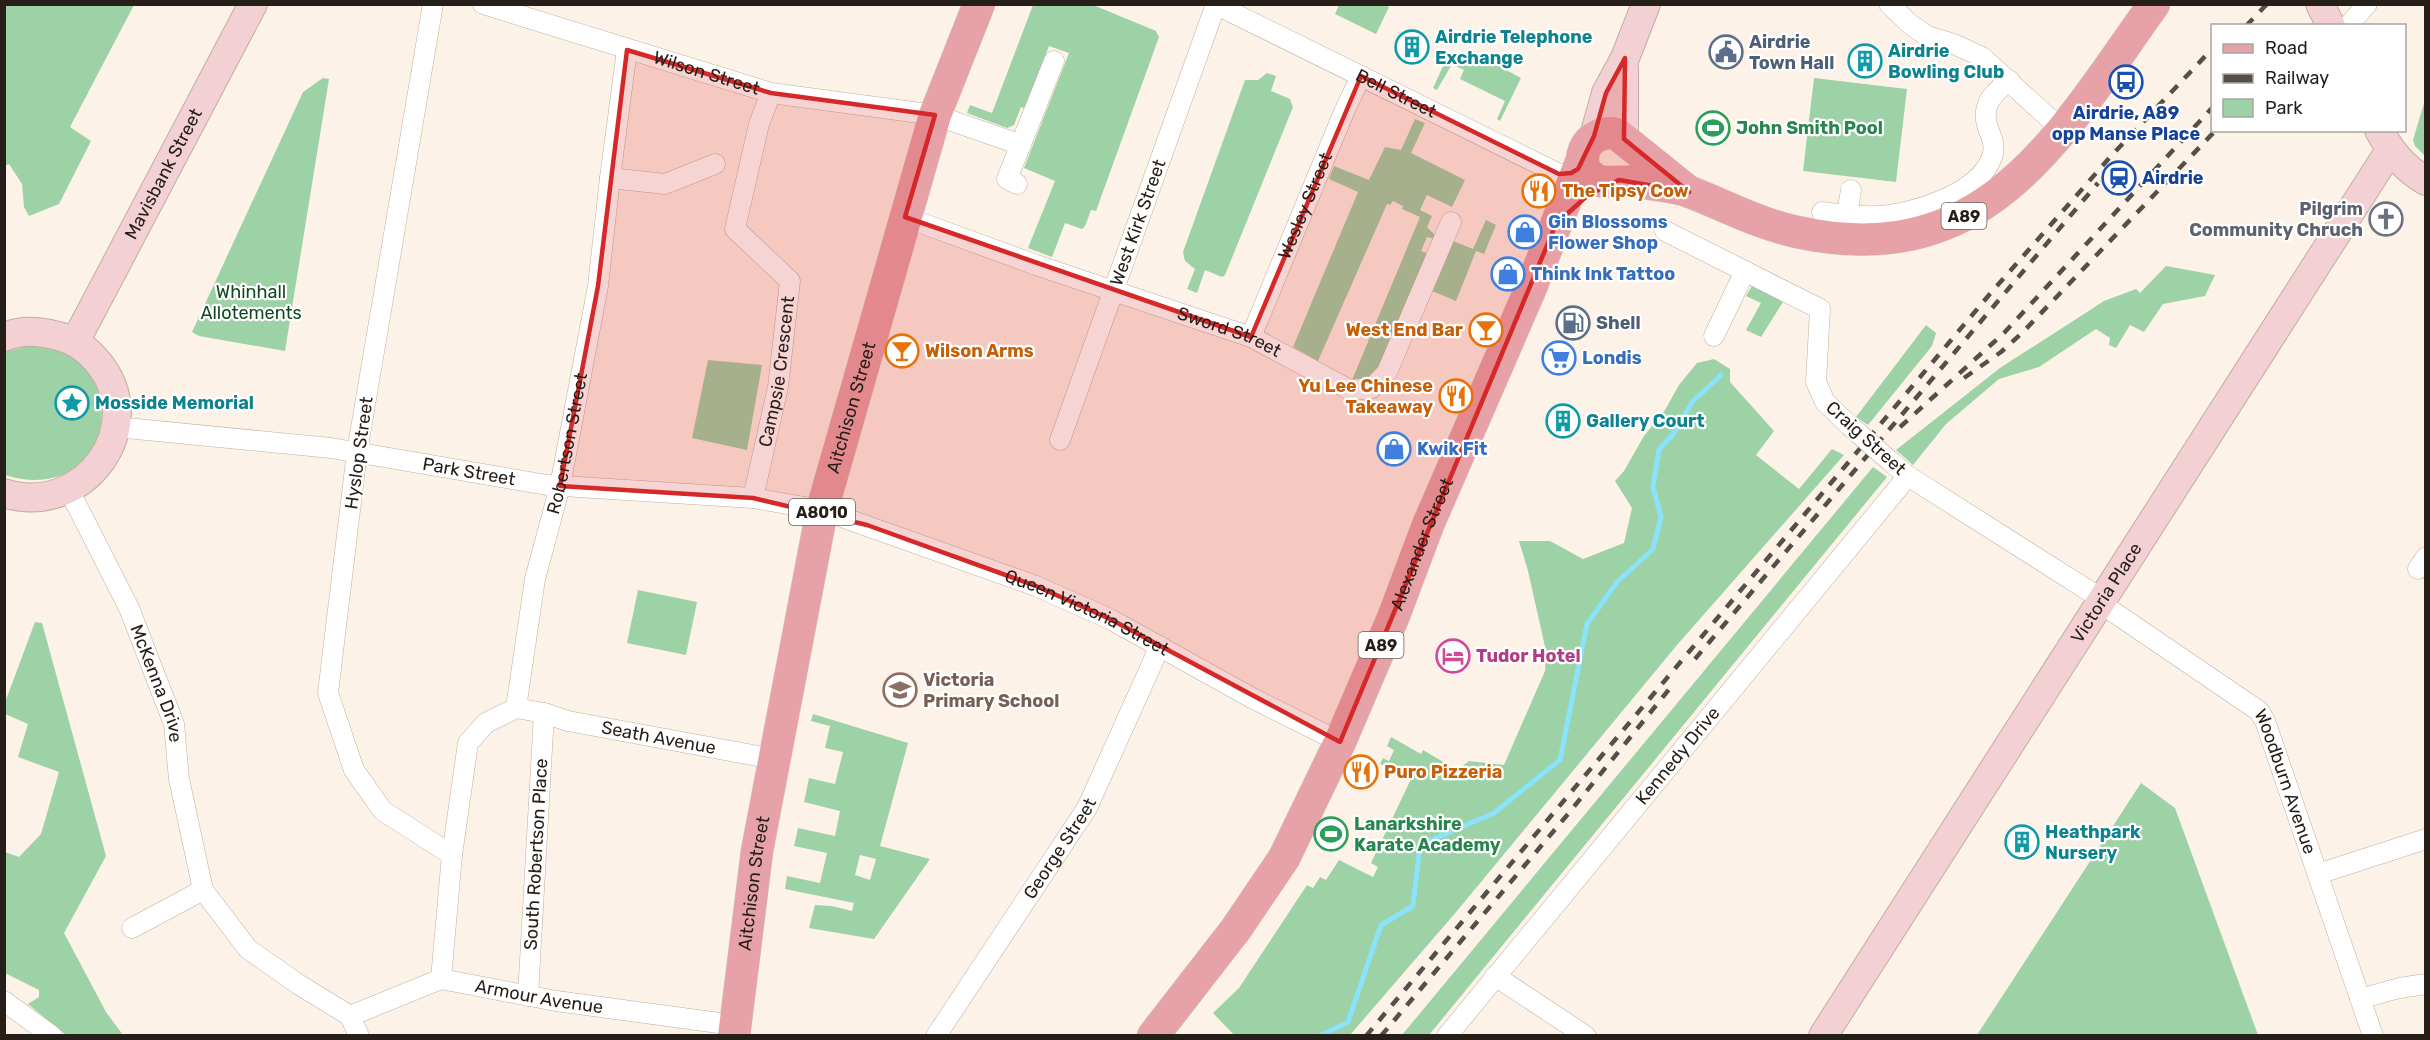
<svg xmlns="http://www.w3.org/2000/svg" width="2430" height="1040" viewBox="0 0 2430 1040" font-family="Rubik,sans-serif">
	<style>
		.green { fill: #9cd2a6; fill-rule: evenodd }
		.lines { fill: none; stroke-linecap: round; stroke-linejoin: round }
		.stream { stroke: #8ae3fb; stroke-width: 5 }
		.street-casing { stroke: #c0af9e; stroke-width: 21 }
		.secondary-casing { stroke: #c0af9e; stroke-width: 30 }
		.primary-casing { stroke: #d4d2d1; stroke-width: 33 }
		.street { stroke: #fff; stroke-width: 20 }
		.secondary { stroke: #f3d0d3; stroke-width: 28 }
		.primary { stroke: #e7a2a7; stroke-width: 32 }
		.rail { stroke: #564f47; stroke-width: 4.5; stroke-dasharray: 10 10; stroke-linecap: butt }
		.street-bridge-casing { stroke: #c0af9e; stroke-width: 21; stroke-linecap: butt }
		.street-bridge { stroke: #fff; stroke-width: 20 }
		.marked { fill: #d62828; fill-opacity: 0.2; stroke: #d62828; stroke-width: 4.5; stroke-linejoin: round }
		.labels { text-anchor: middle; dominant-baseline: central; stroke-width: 4.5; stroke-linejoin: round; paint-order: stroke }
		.shield { fill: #fff; stroke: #67625e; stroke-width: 1.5 }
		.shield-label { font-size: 16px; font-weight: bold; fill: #261f19 }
		.culture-label { font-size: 18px; font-weight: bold; fill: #0d838f; stroke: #fff; text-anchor: start }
		.service-label { font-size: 18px; font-weight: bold; fill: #4e5e75; stroke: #fff; text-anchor: start }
		.street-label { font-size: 18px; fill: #261f19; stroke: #fff }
		.transit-label { font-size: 18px; font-weight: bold; fill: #164399; stroke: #fff }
		.leisure-label { font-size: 18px; font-weight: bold; fill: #27864d; stroke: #fff; text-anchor: start }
		.food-label { font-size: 18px; font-weight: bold; fill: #c56008; stroke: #fff; text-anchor: start }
		.worship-label { font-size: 18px; font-weight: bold; fill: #5b616d; stroke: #fff; text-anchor: end }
		.shop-label { font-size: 18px; font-weight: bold; fill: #366cbe; stroke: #fff; text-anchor: start }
		.park-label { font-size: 18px; fill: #0f4821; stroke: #fff }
		.hotel-label { font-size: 18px; font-weight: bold; fill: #b23c85; stroke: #fff; text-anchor: start }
		.education-label { font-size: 18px; font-weight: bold; fill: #785e54; stroke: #fff; text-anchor: start }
	</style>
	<rect width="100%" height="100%" fill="#fdf2e7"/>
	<!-- green -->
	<path class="green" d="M5 4 134 5 70 127 91 141 59 204 29 216 24 207 22 184 9 164 5 166Z
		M1033 5H1093L1156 31 1159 37 1096 211 1091 210 1085 226 1082 229 1065 223 1052 257 1028 248 1055 181 1024 168 1069 53 1049 46 1025 109 1021 107 1014 125 1007 128 967 113 970 105 992 113Z
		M1339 5H1384L1389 7 1376 34 1335 14Z
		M1475 53 1521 78 1500 121 1497 119 1505 101 1460 79 1464 70 1452 64 1437 90 1433 88 1445 62Z
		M1267 73 1276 76 1271 91 1290 99 1293 107 1225 275 1222 277 1205 270 1197 293 1187 289 1195 269 1185 261 1183 252 1245 80H1258Z
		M323 78 329 79 285 351 199 336 192 332 303 92Z
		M1814 78 1907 89 1896 182 1803 171Z
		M2425 85V156L2415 146 2413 140 2425 100Z
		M1415 119 1425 123 1411 153 1465 180 1452 207 1427 195 1420 210 1432 216 1427 227 1434 234 1435 239 1427 237 1421 251 1430 254 1380 368C1371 377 1366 383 1352 380L1420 217 1402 209 1403 206 1393 201 1390 205 1387 204 1318 361 1293 347 1358 192 1329 179 1334 166 1369 180 1385 147 1401 150Z
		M1486 220 1496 225 1484 254 1476 251 1456 301 1432 291 1453 241 1473 249Z
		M2166 266 2215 275 2205 296 2163 304 2144 332 2130 325 2116 348 2109 345 2110 338 2096 329 2039 367 1999 379 1946 424 1913 465 1896 450 2000 368 2104 301 2136 289 2140 293Z
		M1752 286 1783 302 1761 337 1746 330 1761 303 1746 296Z
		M1926 325 1936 333 1932 346 1868 425 1856 417Z
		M31 345C38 346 47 346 54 348 138 377 105 507 5 475L4 352Z
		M1714 359 1730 369V382L1774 431 1756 455 1799 489 1832 449 1844 455 1677 645 1457 911 1350 1035H1234L1213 1013 1239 988 1307 885 1313 888 1320 877 1326 880 1339 860 1373 877 1378 867 1371 863 1411 779 1380 764 1383 758 1389 761 1394 750 1387 746 1391 737 1421 754 1423 750 1457 770 1469 761 1504 765 1545 671 1546 651 1528 571 1519 541H1550L1583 559 1624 543 1632 508 1615 481 1624 471 1644 436 1665 410 1679 385 1697 363Z
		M708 360 762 365 747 450 692 438Z
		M1873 467 1887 477 1429 1035H1402Z
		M638 590 697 602 686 655 627 643Z
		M35 622 42 623 106 856 64 933 106 1012 123 1035H66L28 1004 39 997V990L5 973V852L19 857 41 834 59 772 18 757 28 724 5 714 4 705Z
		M813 714 908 743 880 846 930 859 874 939 809 928 815 905 832 906 852 911 854 903 785 889 787 876 820 883 827 853 794 846 798 828 835 836 840 811 804 802 809 778 835 784 843 752 825 748 830 726 811 721ZM860 855 876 859 870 880 855 875Z
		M2141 783 2175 808 2258 1035H1977Z"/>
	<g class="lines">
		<!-- stream -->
		<path class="stream" d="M1320 1036 1348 1022 1381 925 1413 906 1420 845 1494 813 1560 760 1587 624 1617 582 1653 549 1661 517 1653 487 1659 449 1672 436 1693 401 1721 375"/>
		<defs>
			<g id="street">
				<path d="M433 4 357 452 328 693 354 770 383 811 452 855"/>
				<path id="s1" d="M483 4 771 93 935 115 1021 145"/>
				<path id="s2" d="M1215 4 1559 174 1571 173 1578 169"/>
				<path d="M1889 4 1910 24 1927 36 1954 44 1982 57 2062 130"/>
				<path d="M2348 26 2367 4"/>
				<path d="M610 178 665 184 715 164"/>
				<path d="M1017 184 1007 179 1054 61"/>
				<path d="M1822 212C1840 214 1860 217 1878 216 1913 214 1979 194 1992 157 1999 137 1979 126 1988 104 1991 95 2003 86 2009 80"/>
				<path d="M1847 214 1851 190"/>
				<path id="s3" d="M905 217 1036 265 1251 337 1350 390 1372 388 1387 372 1451 222"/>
				<path d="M1665 231 1820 309 1816 382 1825 402 1849 425"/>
				<path d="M1714 336 1745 271"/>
				<path id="s4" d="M1251 337 1344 112 1361 76"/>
				<path id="s5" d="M116 427 331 448 547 485 753 498 822 510 1036 586 1110 619 1252 698 1340 742"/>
				<path id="s6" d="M1060 440 1216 4"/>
				<path id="s7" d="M1890 461 1908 476 2097 596 2109 609 2259 711 2265 721 2373 1036"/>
				<path id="s8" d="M69 490 129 608 174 724 179 779 203 890 248 949 298 984 350 1016 359 1036"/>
				<path id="s9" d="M753 498 778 387 790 281 735 229 759 124 771 93"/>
				<path d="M2418 569 2426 557"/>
				<path id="s10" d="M516 708 535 579 560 486 598 286 610 178 627 50"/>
				<path d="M2318 874 2426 839"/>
				<path d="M132 928 203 890"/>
				<path d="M1495 976 1586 1036"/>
				<path id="s11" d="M441 979 452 855 468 743 486 723 516 708 544 713 568 721 774 759"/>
				<path id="s12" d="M528 996 544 713"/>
				<path d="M2360 999 2399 988 2426 984"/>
				<path d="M4 1001 52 1036"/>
				<path id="s13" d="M350 1016 441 979 556 1001 734 1025"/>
				<path id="s14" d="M936 1036 1087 808 1160 646"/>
				<path id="s15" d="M1447 1036 1908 476"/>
			</g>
			<g id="secondary">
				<path d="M2320 4 2331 26"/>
				<path d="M2379 130C2391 152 2404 168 2426 181"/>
				<path d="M1594 136 1606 93 1625 58 1646 4"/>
				<path d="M1624 139V69"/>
				<path d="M4 337C20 330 38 331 54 335 70 338 85 347 96 360 153 424 84 519 4 493"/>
				<path id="s16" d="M75 342 253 4"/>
				<path id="s17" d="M1823 1036 2390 150"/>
			</g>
			<g id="primary">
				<path d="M1689 192 1617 134C1586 127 1568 166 1597 180 1607 185 1631 179 1646 183 1661 186 1677 187 1690 192 1726 206 1759 224 1797 232 1987 273 2059 137 2154 4"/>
				<path id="s18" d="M734 1036 757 851 822 510 935 115 979 4"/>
				<path id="s19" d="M1153 1036 1236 929 1284 858 1340 742 1393 618 1428 525 1530 290 1583 157"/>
			</g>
		</defs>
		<!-- street casing -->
		<use href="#street" class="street-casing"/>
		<!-- secondary casing -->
		<use href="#secondary" class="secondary-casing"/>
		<!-- primary casing -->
		<use href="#primary" class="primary-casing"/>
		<!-- street -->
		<use href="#street" class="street"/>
		<!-- secondary -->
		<use href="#secondary" class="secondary"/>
		<!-- primary -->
		<use href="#primary" class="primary"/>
		<!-- rail -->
		<path class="rail" d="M2246 26 2267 4
			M1964 378 2001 352 2023 332 2216 130
			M1900 427 2004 333 2212 108
			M1695 659 2098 183
			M1366 1036 1989 295 2112 155 2212 49
			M1381 1036 1568 814 1671 687"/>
		<defs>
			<path id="street-bridge" d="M1849 425 1890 461"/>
		</defs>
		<!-- street-bridge casing -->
		<use href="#street-bridge" class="street-bridge-casing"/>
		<!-- street-bridge -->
		<use href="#street-bridge" class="street-bridge"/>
	</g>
	<!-- marked area -->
	<path class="marked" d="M627 50 771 93 935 115 905 217 1251 337 1361 76 1559 174 1571 173 1578 169 1594 136 1606 93 1625 58 1624 139 1689 192 1619 180 1588 195 1556 224 1340 742 1110 619 1036 586 867 525 753 498 560 486 598 286Z"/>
	<!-- icons -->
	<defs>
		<symbol id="building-ring" viewBox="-11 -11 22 22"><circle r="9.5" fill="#fff" stroke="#0f9aa8" stroke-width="1.5"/><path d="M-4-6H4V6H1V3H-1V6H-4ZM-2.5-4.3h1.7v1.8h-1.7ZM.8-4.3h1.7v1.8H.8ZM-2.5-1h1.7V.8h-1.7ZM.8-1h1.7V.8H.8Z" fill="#0f9aa8"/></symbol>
		<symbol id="civic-ring" viewBox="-11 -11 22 22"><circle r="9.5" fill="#fff" stroke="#5c6f8a" stroke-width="1.5"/><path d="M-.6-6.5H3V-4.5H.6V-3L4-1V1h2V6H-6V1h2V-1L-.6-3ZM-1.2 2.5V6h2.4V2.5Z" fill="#5c6f8a"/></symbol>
		<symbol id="bus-ring" viewBox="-11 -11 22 22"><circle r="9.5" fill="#fff" stroke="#1a4fb4" stroke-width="1.5"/><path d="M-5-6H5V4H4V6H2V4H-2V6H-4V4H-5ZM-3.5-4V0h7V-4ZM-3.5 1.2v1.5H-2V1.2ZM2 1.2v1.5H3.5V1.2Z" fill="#1a4fb4"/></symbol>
		<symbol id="stadium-ring" viewBox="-11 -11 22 22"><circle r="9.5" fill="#fff" stroke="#2e9e5b" stroke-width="1.5"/><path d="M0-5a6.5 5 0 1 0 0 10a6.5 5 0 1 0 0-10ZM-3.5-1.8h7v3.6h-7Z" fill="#2e9e5b"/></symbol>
		<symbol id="station-ring" viewBox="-11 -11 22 22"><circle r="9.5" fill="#fff" stroke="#1a4fb4" stroke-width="1.5"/><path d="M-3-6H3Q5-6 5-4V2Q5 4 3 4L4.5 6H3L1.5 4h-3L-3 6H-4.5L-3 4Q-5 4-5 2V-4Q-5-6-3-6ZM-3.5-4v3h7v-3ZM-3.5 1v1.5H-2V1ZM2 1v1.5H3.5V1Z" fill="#1a4fb4"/></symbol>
		<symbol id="restaurant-ring" viewBox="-11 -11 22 22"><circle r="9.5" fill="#fff" stroke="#e8710a" stroke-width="1.5"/><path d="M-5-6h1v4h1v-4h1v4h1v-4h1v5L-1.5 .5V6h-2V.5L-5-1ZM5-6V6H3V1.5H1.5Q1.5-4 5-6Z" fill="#e8710a"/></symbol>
		<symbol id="church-ring" viewBox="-11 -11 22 22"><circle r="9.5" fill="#fff" stroke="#6b7280" stroke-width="1.5"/><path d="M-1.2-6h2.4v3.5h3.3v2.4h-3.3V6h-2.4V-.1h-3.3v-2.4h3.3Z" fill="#6b7280"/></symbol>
		<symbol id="shop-ring" viewBox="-11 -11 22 22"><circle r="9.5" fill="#fff" stroke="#3f7fe0" stroke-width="1.5"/><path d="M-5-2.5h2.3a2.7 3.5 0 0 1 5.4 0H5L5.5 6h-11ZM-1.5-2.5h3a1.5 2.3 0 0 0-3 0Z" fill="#3f7fe0"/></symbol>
		<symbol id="fuel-ring" viewBox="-11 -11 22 22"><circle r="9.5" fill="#fff" stroke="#5c6f8a" stroke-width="1.5"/><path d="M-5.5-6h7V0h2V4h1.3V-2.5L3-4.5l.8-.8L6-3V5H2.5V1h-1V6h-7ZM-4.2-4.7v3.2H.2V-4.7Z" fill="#5c6f8a"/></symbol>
		<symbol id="bar-ring" viewBox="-11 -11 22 22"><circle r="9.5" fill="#fff" stroke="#e8710a" stroke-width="1.5"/><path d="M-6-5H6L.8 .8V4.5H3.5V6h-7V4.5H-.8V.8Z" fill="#e8710a"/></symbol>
		<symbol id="supermarket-ring" viewBox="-11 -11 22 22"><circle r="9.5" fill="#fff" stroke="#3f7fe0" stroke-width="1.5"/><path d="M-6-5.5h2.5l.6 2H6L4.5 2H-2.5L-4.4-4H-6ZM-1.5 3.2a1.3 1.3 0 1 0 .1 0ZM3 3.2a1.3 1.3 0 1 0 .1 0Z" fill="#3f7fe0"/></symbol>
		<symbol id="sight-ring" viewBox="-11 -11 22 22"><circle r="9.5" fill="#fff" stroke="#0f9aa8" stroke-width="1.5"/><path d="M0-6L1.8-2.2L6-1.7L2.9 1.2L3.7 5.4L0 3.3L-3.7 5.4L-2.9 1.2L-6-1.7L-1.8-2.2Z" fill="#0f9aa8"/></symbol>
		<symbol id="hotel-ring" viewBox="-11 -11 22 22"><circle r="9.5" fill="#fff" stroke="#d1479c" stroke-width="1.5"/><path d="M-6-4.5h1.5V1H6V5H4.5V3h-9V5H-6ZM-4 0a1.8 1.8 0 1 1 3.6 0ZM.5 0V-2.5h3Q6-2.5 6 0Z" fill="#d1479c"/></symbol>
		<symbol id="school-ring" viewBox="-11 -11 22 22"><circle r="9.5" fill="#fff" stroke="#8d6e63" stroke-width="1.5"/><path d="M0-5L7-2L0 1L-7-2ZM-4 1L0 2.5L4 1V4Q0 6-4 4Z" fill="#8d6e63"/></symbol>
	</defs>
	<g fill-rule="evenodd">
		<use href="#building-ring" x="1393" y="28" width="38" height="38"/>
		<use href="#civic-ring" x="1707" y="33" width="38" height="38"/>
		<use href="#building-ring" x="1846" y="42" width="38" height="38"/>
		<use href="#bus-ring" x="2107" y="63" width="38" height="38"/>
		<use href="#stadium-ring" x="1694" y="109" width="38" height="38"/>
		<use href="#station-ring" x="2100" y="159" width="38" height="38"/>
		<use href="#restaurant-ring" x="1520" y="172" width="38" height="38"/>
		<use href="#church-ring" x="2367" y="200" width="38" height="38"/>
		<use href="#shop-ring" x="1506" y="213" width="38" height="38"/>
		<use href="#shop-ring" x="1489" y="255" width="38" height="38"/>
		<use href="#fuel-ring" x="1554" y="304" width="38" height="38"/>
		<use href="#bar-ring" x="1467" y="311" width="38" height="38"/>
		<use href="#bar-ring" x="883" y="332" width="38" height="38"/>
		<use href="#supermarket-ring" x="1540" y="339" width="38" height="38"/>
		<use href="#restaurant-ring" x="1437" y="377" width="38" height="38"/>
		<use href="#sight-ring" x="53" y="384" width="38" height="38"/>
		<use href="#building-ring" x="1544" y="402" width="38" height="38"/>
		<use href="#shop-ring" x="1375" y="430" width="38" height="38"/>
		<use href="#hotel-ring" x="1434" y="637" width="38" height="38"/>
		<use href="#school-ring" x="881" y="671" width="38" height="38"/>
		<use href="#restaurant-ring" x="1342" y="753" width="38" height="38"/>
		<use href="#stadium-ring" x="1312" y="815" width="38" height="38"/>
		<use href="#building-ring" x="2003" y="823" width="38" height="38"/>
	</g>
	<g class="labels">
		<!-- shield labels -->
		<g class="shield">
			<rect x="1941.5" y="203" width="45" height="26" rx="4.5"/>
			<rect x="789" y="499" width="66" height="26" rx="4.5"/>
			<rect x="1358.5" y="632" width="45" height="26" rx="4.5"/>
		</g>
		<g class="shield-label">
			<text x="1964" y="216">A89</text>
			<text x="822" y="512">A8010</text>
			<text x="1381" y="645">A89</text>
		</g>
		<!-- culture labels -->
		<g class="culture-label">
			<text x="1435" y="37">Airdrie Telephone<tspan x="1435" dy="21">Exchange</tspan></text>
			<text x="1888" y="51">Airdrie<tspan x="1888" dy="21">Bowling Club</tspan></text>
			<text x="95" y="403">Mosside Memorial</text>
			<text x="1586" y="421">Gallery Court</text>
			<text x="2045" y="832">Heathpark<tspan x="2045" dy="21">Nursery</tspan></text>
		</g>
		<!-- service labels -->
		<g class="service-label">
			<text x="1749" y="42">Airdrie<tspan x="1749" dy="21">Town Hall</tspan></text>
			<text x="1596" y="323">Shell</text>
		</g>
		<!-- street labels -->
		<g class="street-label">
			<text stroke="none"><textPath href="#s1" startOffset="234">Wilson Street</textPath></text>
			<text stroke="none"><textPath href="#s2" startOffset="202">Bell Street</textPath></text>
			<text stroke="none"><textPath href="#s16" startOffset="190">Mavisbank Street</textPath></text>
			<text stroke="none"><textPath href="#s4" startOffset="142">Wesley Street</textPath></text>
			<text stroke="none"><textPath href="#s6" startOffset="231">West Kirk Street</textPath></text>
			<text stroke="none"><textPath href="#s3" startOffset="344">Sword Street</textPath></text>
			<text stroke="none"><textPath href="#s9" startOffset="129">Campsie Crescent</textPath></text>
			<text stroke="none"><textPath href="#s18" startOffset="640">Aitchison Street</textPath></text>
			<text transform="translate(1866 438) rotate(42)">Craig Street</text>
			<text stroke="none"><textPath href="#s10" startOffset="270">Robertson Street</textPath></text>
			<text transform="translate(359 453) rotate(-82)">Hyslop Street</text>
			<text stroke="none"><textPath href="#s5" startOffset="356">Park Street</textPath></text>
			<text stroke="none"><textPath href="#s19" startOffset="564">Alexander Street</textPath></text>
			<text stroke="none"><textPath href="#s17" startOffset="526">Victoria Place</textPath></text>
			<text stroke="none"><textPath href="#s5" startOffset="996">Queen Victoria Street</textPath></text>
			<text stroke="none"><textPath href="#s8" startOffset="213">McKenna Drive</textPath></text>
			<text stroke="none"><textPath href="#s11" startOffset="444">Seath Avenue</textPath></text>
			<text stroke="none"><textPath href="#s15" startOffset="363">Kennedy Drive</textPath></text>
			<text stroke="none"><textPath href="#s7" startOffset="522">Woodburn Avenue</textPath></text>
			<text stroke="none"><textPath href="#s14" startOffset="225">George Street</textPath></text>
			<text stroke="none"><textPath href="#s12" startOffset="142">South Robertson Place</textPath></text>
			<text stroke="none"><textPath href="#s18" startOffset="154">Aitchison Street</textPath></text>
			<text stroke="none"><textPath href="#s13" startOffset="198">Armour Avenue</textPath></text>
		</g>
		<!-- transit labels -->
		<g class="transit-label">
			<text x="2126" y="113">Airdrie, A89<tspan x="2126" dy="21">opp Manse Place</tspan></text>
			<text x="2142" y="178" text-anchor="start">Airdrie</text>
		</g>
		<!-- leisure labels -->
		<g class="leisure-label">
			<text x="1736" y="128">John Smith Pool</text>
			<text x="1354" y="824">Lanarkshire<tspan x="1354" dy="21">Karate Academy</tspan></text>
		</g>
		<!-- food labels -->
		<g class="food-label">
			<text x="1562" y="191">The Tipsy Cow</text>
			<text x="1463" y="330" text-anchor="end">West End Bar</text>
			<text x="925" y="351">Wilson Arms</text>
			<text x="1433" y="386" text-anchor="end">Yu Lee Chinese<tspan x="1433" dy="21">Takeaway</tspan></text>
			<text x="1384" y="772">Puro Pizzeria</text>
		</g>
		<!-- worship labels -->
		<g class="worship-label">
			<text x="2363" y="209">Pilgrim<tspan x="2363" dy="21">Community Chruch</tspan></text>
		</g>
		<!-- shop labels -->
		<g class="shop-label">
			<text x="1548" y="222">Gin Blossoms<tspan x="1548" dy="21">Flower Shop</tspan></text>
			<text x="1531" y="274">Think Ink Tattoo</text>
			<text x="1582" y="358">Londis</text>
			<text x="1417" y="449">Kwik Fit</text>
		</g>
		<!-- park labels -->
		<g class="park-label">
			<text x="251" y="292">Whinhall<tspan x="251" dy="21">Allotements</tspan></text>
		</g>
		<!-- hotel labels -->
		<g class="hotel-label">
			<text x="1476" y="656">Tudor Hotel</text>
		</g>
		<!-- education labels -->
		<g class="education-label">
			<text x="923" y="680">Victoria<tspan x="923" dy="21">Primary School</tspan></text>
		</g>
	</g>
	<!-- border -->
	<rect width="2430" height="1040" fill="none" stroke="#261f19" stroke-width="12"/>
	<!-- legend -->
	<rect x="2211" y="24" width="195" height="108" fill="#ffffff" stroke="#a8a5a3" stroke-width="1.5"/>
	<rect x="2223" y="44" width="30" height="9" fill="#e7a2a7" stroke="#a8a5a3" stroke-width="1.5"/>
	<text x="2265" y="54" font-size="18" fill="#261f19">Road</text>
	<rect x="2223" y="74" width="30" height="9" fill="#564f47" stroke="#a8a5a3" stroke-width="1.5"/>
	<text x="2265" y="84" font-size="18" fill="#261f19">Railway</text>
	<rect x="2223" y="99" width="30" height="18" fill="#9cd2a6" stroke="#a8a5a3" stroke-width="1.5"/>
	<text x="2265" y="114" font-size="18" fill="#261f19">Park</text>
</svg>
